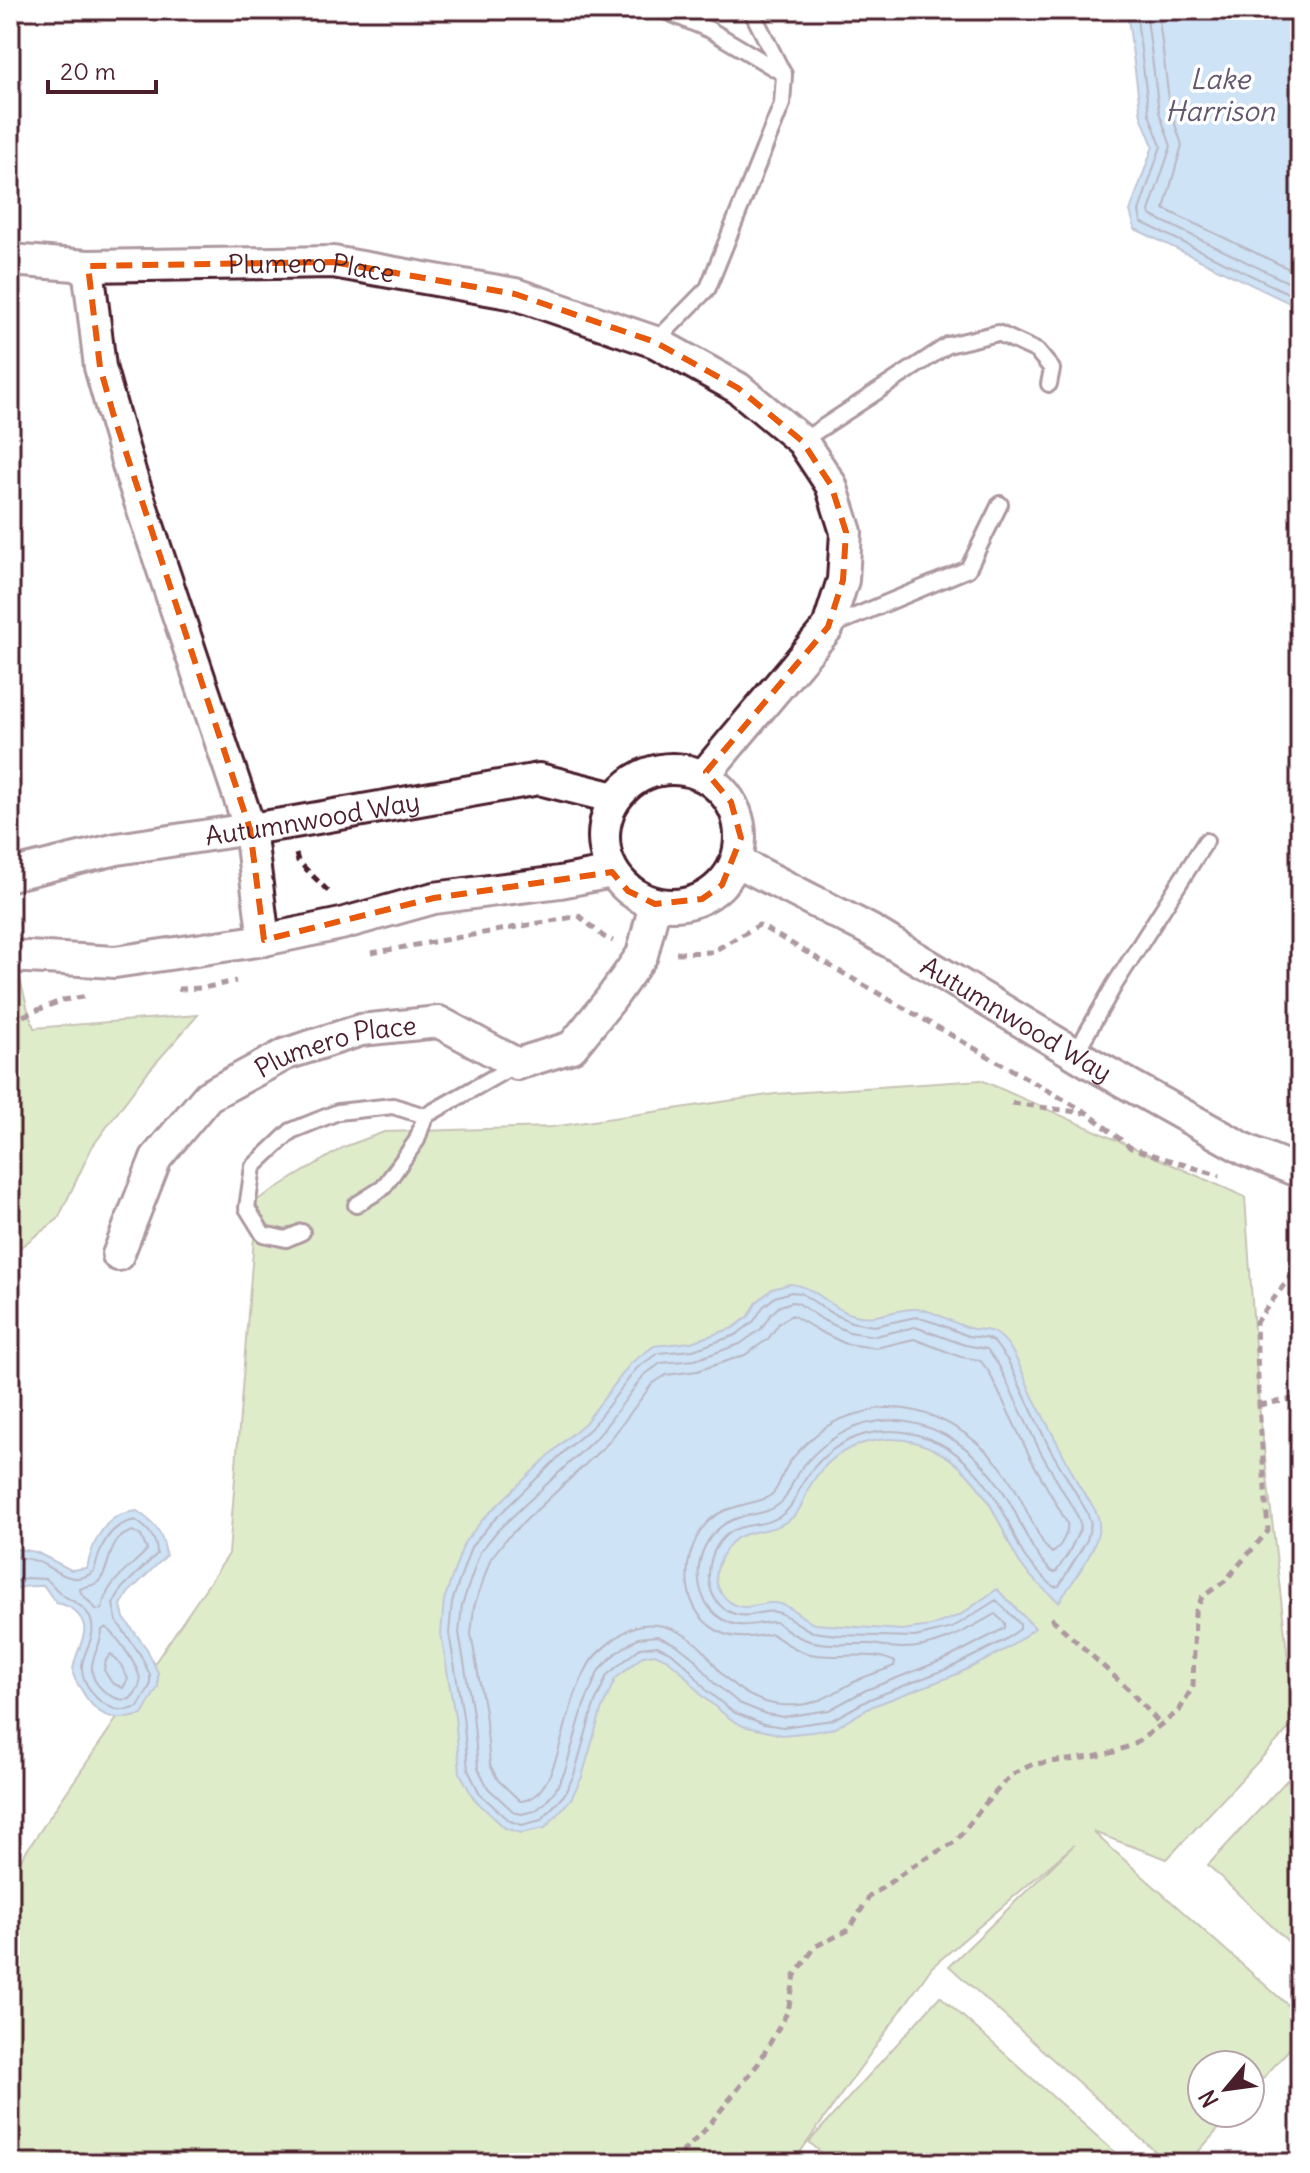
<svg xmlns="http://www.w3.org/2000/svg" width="1310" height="2173" viewBox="0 0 1310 2173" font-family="Delius,sans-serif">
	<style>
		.green { fill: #b9d48b; stroke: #827a5b; stroke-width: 2 }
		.water { fill: #92c0ec; stroke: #75809f; stroke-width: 2 }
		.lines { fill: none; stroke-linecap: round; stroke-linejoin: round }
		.shore { stroke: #675f78; stroke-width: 2 }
		.service-casing { stroke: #4a1f2b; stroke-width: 20 }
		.minor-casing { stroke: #4a1f2b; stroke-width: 36 }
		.path { stroke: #4a1f2b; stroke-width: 5; stroke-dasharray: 8 6; stroke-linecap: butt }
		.service { stroke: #fff; stroke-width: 14 }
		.minor { stroke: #fff; stroke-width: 30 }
		.marked { fill: none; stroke: #e8590c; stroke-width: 6; stroke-dasharray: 16 10; stroke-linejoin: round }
		.labels { text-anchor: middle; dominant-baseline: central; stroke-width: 7; stroke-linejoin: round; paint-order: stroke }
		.street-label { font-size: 26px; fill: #4a1f2b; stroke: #fff }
		.water-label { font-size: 28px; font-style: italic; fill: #63576f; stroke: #fff }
	</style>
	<rect width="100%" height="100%" fill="#fff"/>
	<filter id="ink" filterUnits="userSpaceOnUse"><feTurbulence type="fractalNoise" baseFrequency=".0125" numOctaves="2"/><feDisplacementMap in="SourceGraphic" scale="16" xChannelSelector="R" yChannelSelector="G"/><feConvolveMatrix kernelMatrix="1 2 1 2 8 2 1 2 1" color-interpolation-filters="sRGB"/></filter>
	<g filter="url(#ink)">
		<!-- green -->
		<path class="green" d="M10 964H16L28 1010 34 1028 198 1015 146 1074 92 1147 58 1219 10 1255Z
			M981 1080 1245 1197 1259 1405 1295 1722 1167 1859 1093 1832 1300 2016V2037L1250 2093V2065H1202V2113H1233L1188 2163H1168L949 1966 1074 1845 932 1967 801 2151 806 2163H10V1875L229 1554 257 1200 344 1147 384 1132 552 1127 775 1094Z
			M1300 1766V1953L1208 1865Z
			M940 1996 1127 2163H833L809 2142Z"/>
		<!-- water -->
		<path class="water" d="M1127 10H1300V308L1135 229 1130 211 1153 146 1141 116Z
			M790 1284C817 1286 830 1309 855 1315 880 1321 893 1308 916 1309 936 1310 954 1325 973 1329 981 1330 989 1329 997 1334 1015 1346 1024 1378 1033 1397 1048 1426 1064 1454 1078 1484 1085 1497 1101 1512 1099 1527 1097 1551 1072 1582 1059 1602 1045 1590 1030 1578 1020 1563 1011 1550 1006 1534 998 1520 986 1494 965 1466 939 1452 894 1427 839 1439 811 1484 805 1494 803 1508 794 1516 764 1543 736 1516 718 1566 715 1576 716 1586 722 1594 742 1621 761 1596 784 1605 795 1609 803 1619 814 1624L902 1630 931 1626 960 1615 997 1589 1035 1628 1010 1647 982 1662 955 1675 873 1706 835 1728 812 1732 782 1735 743 1726 729 1718 702 1696 682 1672 668 1660 655 1654 643 1656 615 1679 601 1711 582 1777 571 1799 545 1828 521 1833 505 1828 474 1799 460 1773 455 1717 441 1634 444 1600 464 1543 484 1518 564 1441 585 1423 631 1363 654 1346 691 1342 733 1328 749 1316 757 1302 772 1289Z
			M137 1511C156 1524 163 1532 166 1556L128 1593 121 1605 124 1618 147 1649 158 1673V1687L142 1715C112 1723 96 1716 81 1689 77 1683 74 1679 73 1673 73 1659 80 1650 83 1637 89 1620 72 1605 56 1603L44 1586C32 1586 19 1585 10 1594V1548L36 1552 71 1570 87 1568C91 1549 99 1527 117 1516 122 1513 131 1512 137 1511Z"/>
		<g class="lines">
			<!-- shore -->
			<path class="shore" d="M1136 10 1149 114 1161 146 1139 211 1141 222 1300 299
				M1146 10 1159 112 1171 146 1149 211 1150 215 1300 288
				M1158 10 1170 109 1182 145 1164 209 1300 274
				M791 1292 801 1293 828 1311 851 1322 874 1326 916 1317 939 1324 968 1336 986 1338 994 1342 1008 1361 1050 1449 1087 1512 1091 1524 1087 1540 1059 1586 1054 1587C1044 1578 1033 1568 1025 1557 1016 1543 1012 1528 1004 1513 990 1486 967 1457 939 1443 889 1419 837 1432 806 1478 796 1493 795 1507 779 1517 763 1528 739 1521 723 1538 703 1559 702 1604 735 1614 749 1619 762 1609 776 1612 788 1614 800 1627 813 1632L837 1635 915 1637 952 1628 996 1600 1020 1624V1629L1005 1640 952 1667 870 1699 832 1720 783 1727 764 1724 733 1712 707 1691 688 1667 672 1653 657 1646 640 1648 607 1675 593 1708 574 1775 564 1795 541 1820 522 1825 510 1821 480 1794 468 1770 463 1716 449 1633 452 1602 471 1547 491 1523 569 1447 591 1428 637 1368 658 1353 693 1350 736 1335 754 1321 763 1307 775 1297Z
				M792 1302 798 1303 823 1320 849 1332 875 1336 915 1327 965 1345 987 1349 999 1366 1041 1453 1078 1517 1081 1527 1068 1554 1056 1572H1052C1033 1554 1025 1533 1014 1510 999 1481 975 1450 945 1435 890 1406 838 1422 800 1470 791 1481 790 1497 778 1505 762 1518 737 1511 717 1530 690 1555 692 1607 728 1622 745 1630 760 1621 776 1622 783 1626 789 1632 797 1636 820 1648 846 1643 871 1644 881 1645 891 1648 902 1648 938 1648 965 1631 995 1614L1005 1623V1628L948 1658 866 1690 829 1710 783 1717 766 1714 739 1703 714 1683 696 1660 677 1645 657 1636 638 1638 616 1653 599 1670 584 1705 565 1771 556 1789 545 1803 535 1811 521 1814 514 1812 488 1788 478 1768 473 1714 459 1633 462 1605 480 1552 498 1530 599 1435 644 1375 661 1363 695 1360 740 1344 761 1329 771 1314 780 1306Z
				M792 1315 819 1331 846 1344 876 1348 914 1339 961 1357 980 1360 989 1372 1031 1459 1067 1523C1069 1532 1060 1549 1052 1553L1045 1546C1029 1520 1020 1491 1000 1466 973 1433 930 1406 885 1408 877 1408 868 1411 861 1413 846 1416 829 1423 817 1434 805 1444 792 1456 785 1470 781 1477 779 1486 774 1492 764 1506 724 1501 705 1525 678 1559 680 1616 724 1634 741 1640 756 1636 772 1634 783 1641 793 1649 806 1653 833 1661 871 1649 895 1662L894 1666C883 1671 871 1674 860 1679 831 1693 818 1708 781 1705 758 1703 739 1691 723 1675 716 1668 711 1659 704 1651 686 1632 660 1619 634 1627 626 1630 620 1635 613 1640 604 1648 593 1655 588 1666 579 1682 573 1699 568 1717 560 1740 552 1800 520 1801L498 1780 490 1765 485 1712 471 1634 474 1607 491 1558 507 1538 608 1443 652 1384 666 1375 697 1371 745 1355 768 1339 780 1322Z
				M133 1531 141 1536 147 1550C130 1569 106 1581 102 1609L97 1610 81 1593 80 1589C86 1586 93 1586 98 1582 112 1570 105 1538 133 1531Z
				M10 1556C20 1558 32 1558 41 1563 58 1572 76 1587 94 1571 100 1547 108 1525 135 1520 148 1528 157 1538 157 1554L122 1588 113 1604 117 1622 140 1654 150 1675V1686L138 1707C124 1712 115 1711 103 1703 95 1699 92 1692 87 1685 71 1658 99 1644 91 1620 86 1607 74 1602 64 1596 57 1592 52 1583 46 1579L26 1578 10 1583
				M106 1627C116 1635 142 1670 140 1683 139 1689 134 1695 130 1699 112 1703 90 1684 92 1666 93 1653 102 1643 102 1630Z
				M111 1654 121 1665 128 1679 123 1688 112 1683 104 1670 106 1660Z"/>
			<defs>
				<path id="service" d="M663 10 710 30 784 74
					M655 342 708 288 782 104 784 75 751 10
					M802 441 948 345 998 333 1037 351 1052 369 1049 384
					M829 627 968 569 1000 504
					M1075 1054 1115 984 1206 841
					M356 1205 383 1188 417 1140 425 1116 517 1064
					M302 1232 286 1239 263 1234 247 1208 253 1167 291 1131 338 1112 393 1106 425 1116"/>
				<g id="minor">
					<path id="s1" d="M10 260 88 266 333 262 515 294 655 342 738 388 802 441 831 485 846 532 843 580 828 627 704 775"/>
					<path d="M88 266 100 367 113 413 131 475 250 829 264 940"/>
					<circle cx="672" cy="837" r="68"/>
					<path id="s2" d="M736 861 870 930 1092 1064 1246 1150 1300 1172"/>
					<path id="s3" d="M10 875 117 849 289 823 539 779 615 798"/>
					<path d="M10 956 115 962 264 940 341 924 434 898 560 882 612 872"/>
					<path id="s4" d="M118 1255 156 1158 208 1096 286 1054 361 1030 439 1022 517 1064 572 1047 610 1000 642 955 655 904"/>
				</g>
			</defs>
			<!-- service casing -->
			<use href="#service" class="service-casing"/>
			<!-- minor casing -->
			<use href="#minor" class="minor-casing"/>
			<!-- path -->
			<path class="path" d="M296 854 298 861 331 894
				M371 953 579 916 604 937 613 941
				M676 953 712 952 759 925 1089 1114 1131 1148 1220 1176
				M178 989 203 988 236 981
				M10 1021 63 1000 89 996
				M1012 1103 1084 1113
				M1259 1405 1300 1398
				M1051 1618 1129 1690 1161 1725
				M671 2163 704 2131 758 2064 788 2011 795 1975 816 1946 849 1930 869 1897 919 1862 955 1842 985 1804 1011 1775 1033 1764 1093 1757 1114 1752 1135 1744 1179 1711 1193 1686 1195 1613 1202 1597 1225 1581 1268 1531 1259 1405 1256 1322 1300 1264"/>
			<!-- service -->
			<use href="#service" class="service"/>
			<!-- minor -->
			<use href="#minor" class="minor"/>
		</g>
	</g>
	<!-- marked area -->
	<path d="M0 0H1310V2173H0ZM333 262 515 294 655 342 738 388 802 441 831 485 846 532 843 580 828 627 706 772 731 802 741 838 722 885 702 899 655 904 628 891 612 872 434 898 264 940 250 829 113 413 100 367 88 266Z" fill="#fff" fill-opacity=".55" fill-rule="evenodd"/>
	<path class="marked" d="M333 262 515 294 655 342 738 388 802 441 831 485 846 532 843 580 828 627 706 772 731 802 741 838 722 885 702 899 655 904 628 891 612 872 434 898 264 940 250 829 113 413 100 367 88 266Z"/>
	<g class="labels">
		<!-- street labels -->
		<g class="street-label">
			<text stroke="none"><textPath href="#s1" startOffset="302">Plumero Place</textPath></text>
			<text stroke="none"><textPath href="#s3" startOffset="308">Autumnwood Way</textPath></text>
			<text stroke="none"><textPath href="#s2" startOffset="322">Autumnwood Way</textPath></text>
			<text stroke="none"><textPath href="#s4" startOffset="324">Plumero Place</textPath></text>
		</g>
		<!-- water labels -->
		<g class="water-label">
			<text x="1220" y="79">Lake<tspan x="1220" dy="32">Harrison</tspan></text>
		</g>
	</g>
	<!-- margin -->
	<rect width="1310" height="2173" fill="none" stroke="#fff" stroke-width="40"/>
	<rect x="20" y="20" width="1270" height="2133" fill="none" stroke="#4a1f2b" stroke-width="3" filter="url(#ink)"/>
	<!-- north arrow -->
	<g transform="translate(1226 2089) rotate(241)"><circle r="38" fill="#ffffff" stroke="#b7a5aa" stroke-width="2"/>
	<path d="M0-6L14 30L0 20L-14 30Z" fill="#4a1f2b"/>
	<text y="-12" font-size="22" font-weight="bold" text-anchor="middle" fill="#4a1f2b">N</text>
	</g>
	<!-- scale -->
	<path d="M48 80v12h108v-12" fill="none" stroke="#4a1f2b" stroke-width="4"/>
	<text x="60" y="80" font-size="24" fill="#4a1f2b" stroke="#ffffff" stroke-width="6" paint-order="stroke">20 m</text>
</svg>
